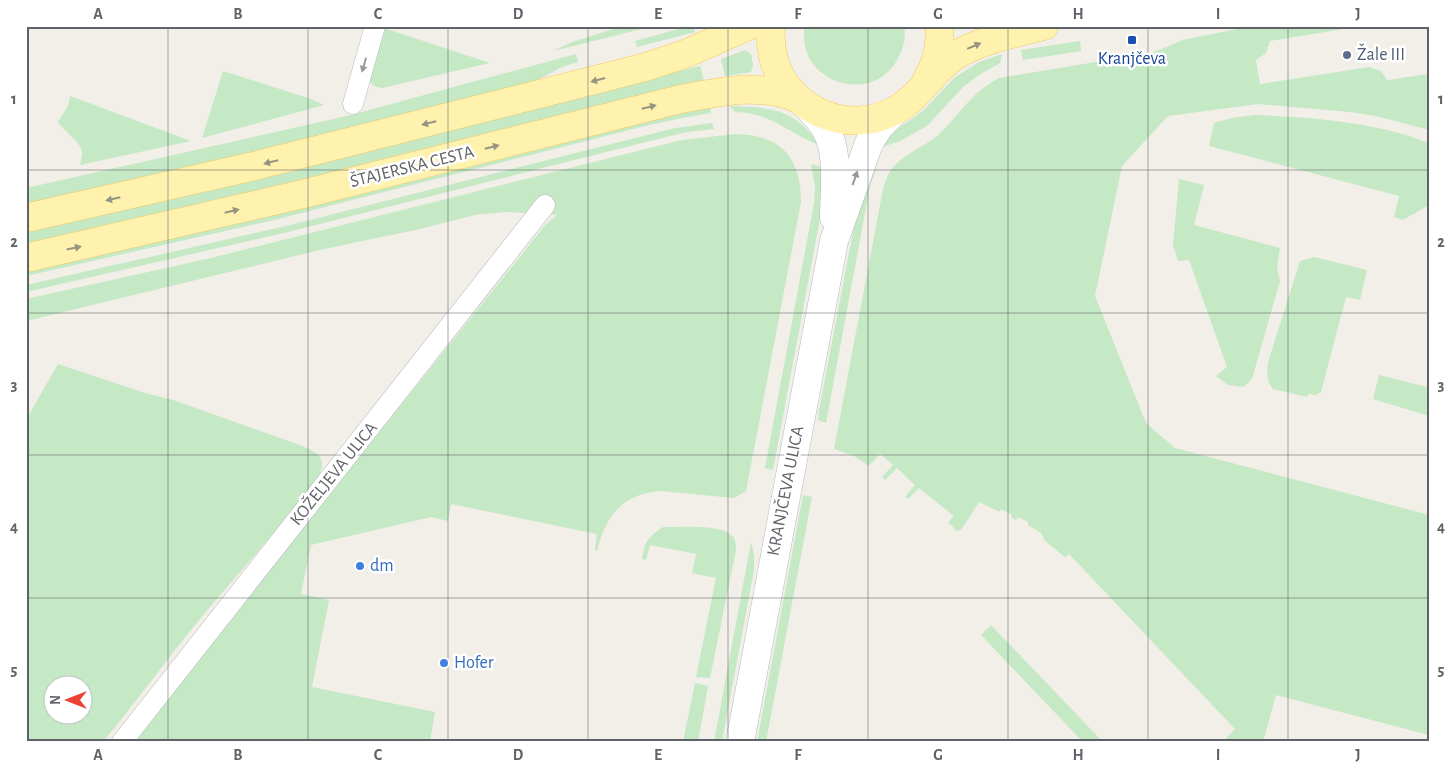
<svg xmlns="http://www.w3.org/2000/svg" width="1455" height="768" viewBox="0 0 1455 768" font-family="'Alegreya Sans',sans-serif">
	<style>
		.green { fill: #c5e8c5; fill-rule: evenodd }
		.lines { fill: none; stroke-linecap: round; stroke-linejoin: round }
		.street-casing { stroke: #b5b8bc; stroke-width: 21 }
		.secondary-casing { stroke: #b6babf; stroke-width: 29 }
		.primary-casing { stroke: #f2c960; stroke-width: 29 }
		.street { stroke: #fff; stroke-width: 20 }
		.secondary { stroke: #fff; stroke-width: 28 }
		.primary { stroke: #fff2af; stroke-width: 28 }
		.oneway { fill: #979581 }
		.oneway2 { fill: #979a9d }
		.grid { fill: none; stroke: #5f6368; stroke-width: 1; stroke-opacity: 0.55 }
		.transit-dot { fill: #1a4fb4; stroke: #fff; stroke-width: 2 }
		.service-dot { fill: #5c6f8a; stroke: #fff; stroke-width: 2 }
		.shop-dot { fill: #3f7fe0; stroke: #fff; stroke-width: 2 }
		.labels { text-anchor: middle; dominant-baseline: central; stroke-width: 5; stroke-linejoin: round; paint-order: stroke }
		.service-label { font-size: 18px; fill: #4e5e75; stroke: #fff; text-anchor: start }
		.transit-label { font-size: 18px; fill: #164399; stroke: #fff }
		.street-label { font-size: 18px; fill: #5f6368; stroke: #fff }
		.shop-label { font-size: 18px; fill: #366cbe; stroke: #fff; text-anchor: start }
		.neatline { fill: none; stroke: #5f6368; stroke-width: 2 }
		.grid-label { font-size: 16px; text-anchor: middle; font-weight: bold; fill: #5f6368 }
	</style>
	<rect width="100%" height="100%" fill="#f1efe8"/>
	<!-- green -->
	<path class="green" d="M623 26H654L553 51 572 42Z
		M690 26H693L695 32 637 47 635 41Z
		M805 26H904C906 37 904 47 899 56 875 109 794 82 805 26Z
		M1253 26H1362L1270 41 1266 53 1256 60 1260 84 1369 67 1381 71 1387 80 1429 74V130L1376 116 1350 112 1258 104 1168 116 1122 166 1095 296 1146 423 1175 448 1429 515V735L1276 695 1263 742H1223L1235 729 1069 554 1065 557 1045 541 1041 533 1028 525V522L1018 517 1016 520 1011 518 1012 515 1001 509 1000 512 979 502 961 530 957 531 948 522 954 516 919 488 908 499 905 497 915 485 897 468 885 480 882 477 893 465 880 454 869 466 854 456 834 449 883 189C885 183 887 176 890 171 903 154 922 148 937 136 960 115 969 94 999 78L1150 53 1167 47 1182 40Z
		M381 27 490 63 382 88C375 87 372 85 368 79Z
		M1080 41 1081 51 1023 60 1021 50Z
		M745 50 751 54 753 65 751 72 725 76 721 59Z
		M576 54 578 62 562 67 532 83 245 157 26 206V188L347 116Z
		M1002 54 1000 63 979 75 963 87 927 126 900 141 876 149 889 135 923 111 954 78 979 62Z
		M700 66 704 81 317 179 26 246V230L405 140Z
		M223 71 311 99 324 105 202 138Z
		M70 96 191 141 80 165C81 161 82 156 82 152 81 142 64 131 58 122L68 106Z
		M730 106C770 107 796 109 819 145 787 132 772 113 735 112Z
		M710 107 711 113 682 118 649 125 274 220 26 276V270L662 116Z
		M1254 115C1309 117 1378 122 1429 143V205L1403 220 1394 217 1399 196 1209 146 1214 123 1232 118Z
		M712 123 714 129 687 132 654 140 288 232 26 292V285L286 226 675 128Z
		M736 134C781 135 801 157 801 202L746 491 734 498 661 491C622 494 606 515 597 551L595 550 597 534 451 504 448 521 431 517 311 545 301 594 329 600 312 687 435 712 430 741 432 742H136L160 707 546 224 557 215 506 212 475 215 420 229 324 249 26 321V299L211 258 682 140Z
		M811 164 825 168 824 197 773 470 765 468 814 203 815 187Z
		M876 169 870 186 826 423 818 420 819 410 862 185 871 170Z
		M1179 179 1204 185 1194 225 1280 248 1277 269 1280 281 1252 379 1243 387 1228 385 1216 376 1227 367 1189 260 1178 261 1173 245Z
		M1314 257 1367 270 1360 300 1346 297 1321 392 1316 395 1308 394 1307 397 1273 389C1266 380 1267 373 1268 362L1300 261Z
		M58 364 145 393 173 400 297 444C306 448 322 452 322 464 323 478 294 509 284 520 251 561 215 599 183 640 156 674 131 708 103 742H26V420ZM52 686H82V716H52Z
		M1379 375 1427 387 1429 382V416L1373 399Z
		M803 495 812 497 766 742H757Z
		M663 527C679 527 720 524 731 535 736 539 736 544 736 550L710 678 696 677 716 578 692 573 696 554 650 545 646 560 642 559C645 541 648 537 663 527Z
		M751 542 754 554V570L722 742H714Z
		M991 625 1103 742H1083L981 635Z
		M695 683 708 686 698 742H683Z"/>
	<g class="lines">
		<defs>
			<path id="street" d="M353 104 375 26
				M122 742 545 205"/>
			<path id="secondary" d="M805 104C812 111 820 119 825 128 840 152 834 190 834 217
				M740 742 834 241 869 143 879 127 896 110"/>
			<path id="primary" d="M771 26C770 38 771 49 774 60 789 112 850 136 896 110 921 96 934 68 958 54 984 39 1015 33 1044 26
				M927 79C937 63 941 44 939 26
				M26 218 250 167 642 68 685 54 748 26
				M26 258 303 194 681 99C718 92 763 82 798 99"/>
		</defs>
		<!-- street casing -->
		<use href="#street" class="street-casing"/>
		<!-- secondary casing -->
		<use href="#secondary" class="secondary-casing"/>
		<!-- primary casing -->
		<use href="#primary" class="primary-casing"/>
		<!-- street -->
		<use href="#street" class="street"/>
		<!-- secondary -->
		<use href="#secondary" class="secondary"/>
		<!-- primary -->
		<use href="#primary" class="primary"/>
	</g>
	<!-- one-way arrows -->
	<defs><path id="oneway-solid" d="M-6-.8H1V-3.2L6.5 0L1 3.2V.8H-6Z" transform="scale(1.25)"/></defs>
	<g class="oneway">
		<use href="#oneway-solid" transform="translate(974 46) rotate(-23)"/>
		<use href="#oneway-solid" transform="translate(598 80) rotate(165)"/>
		<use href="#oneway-solid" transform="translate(649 107) rotate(-14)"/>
		<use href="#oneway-solid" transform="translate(429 123) rotate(166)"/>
		<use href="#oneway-solid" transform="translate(492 147) rotate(-14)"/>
		<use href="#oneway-solid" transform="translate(271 162) rotate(166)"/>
		<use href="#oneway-solid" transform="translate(113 199) rotate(167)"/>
		<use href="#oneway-solid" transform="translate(232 211) rotate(-13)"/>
		<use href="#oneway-solid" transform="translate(74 248) rotate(-12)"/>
	</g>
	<g class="oneway2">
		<use href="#oneway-solid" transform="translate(364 65) rotate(106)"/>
		<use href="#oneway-solid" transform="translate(855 178) rotate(-71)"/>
	</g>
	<!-- grid -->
	<path class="grid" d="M168 26V742M308 26V742M448 26V742M588 26V742M728 26V742M868 26V742M1008 26V742M1148 26V742M1288 26V742M26 170H1429M26 313H1429M26 455H1429M26 598H1429"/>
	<!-- markers -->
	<rect class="transit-dot" x="1127" y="35" width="10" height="10" rx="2.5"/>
	<circle class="service-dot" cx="1347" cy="55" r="5"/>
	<g class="shop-dot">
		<circle cx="360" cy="566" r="5"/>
		<circle cx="444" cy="663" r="5"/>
	</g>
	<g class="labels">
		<!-- service labels -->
		<g class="service-label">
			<text x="1357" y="55">Žale III</text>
		</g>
		<!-- transit labels -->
		<g class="transit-label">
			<text x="1132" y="59">Kranjčeva</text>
		</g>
		<!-- street labels -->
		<g class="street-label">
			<text transform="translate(412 167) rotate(-14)">ŠTAJERSKA CESTA</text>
			<text transform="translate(334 474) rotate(-51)">KOŽELJEVA ULICA</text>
			<text transform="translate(786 491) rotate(-79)">KRANJČEVA ULICA</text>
		</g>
		<!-- shop labels -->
		<g class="shop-label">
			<text x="370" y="566">dm</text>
			<text x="454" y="663">Hofer</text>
		</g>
	</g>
	<!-- border -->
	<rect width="1455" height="768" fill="none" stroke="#ffffff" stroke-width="55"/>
	<!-- north arrow -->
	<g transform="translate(68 700) rotate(270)"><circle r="24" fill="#ffffff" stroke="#bfc1c3"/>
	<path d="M0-4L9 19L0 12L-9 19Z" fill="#ea4335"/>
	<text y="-8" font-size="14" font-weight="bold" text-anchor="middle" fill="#5f6368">N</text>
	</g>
	<rect x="28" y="28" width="1400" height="712" class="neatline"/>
	<g class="grid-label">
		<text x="98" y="19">A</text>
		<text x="238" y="19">B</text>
		<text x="378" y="19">C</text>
		<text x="518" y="19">D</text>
		<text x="658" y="19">E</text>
		<text x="798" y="19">F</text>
		<text x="938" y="19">G</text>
		<text x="1078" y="19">H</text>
		<text x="1218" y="19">I</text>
		<text x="1358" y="19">J</text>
		<text x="14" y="104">1</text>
		<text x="1441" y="104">1</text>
		<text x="14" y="247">2</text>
		<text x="1441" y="247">2</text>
		<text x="14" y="390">3</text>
		<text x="1441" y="390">3</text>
		<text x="14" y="532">4</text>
		<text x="1441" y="532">4</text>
		<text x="14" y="675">5</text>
		<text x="1441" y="675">5</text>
		<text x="98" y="760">A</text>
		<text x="238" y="760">B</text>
		<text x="378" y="760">C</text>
		<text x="518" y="760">D</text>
		<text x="658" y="760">E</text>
		<text x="798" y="760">F</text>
		<text x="938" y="760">G</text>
		<text x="1078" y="760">H</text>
		<text x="1218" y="760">I</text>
		<text x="1358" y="760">J</text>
	</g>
</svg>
